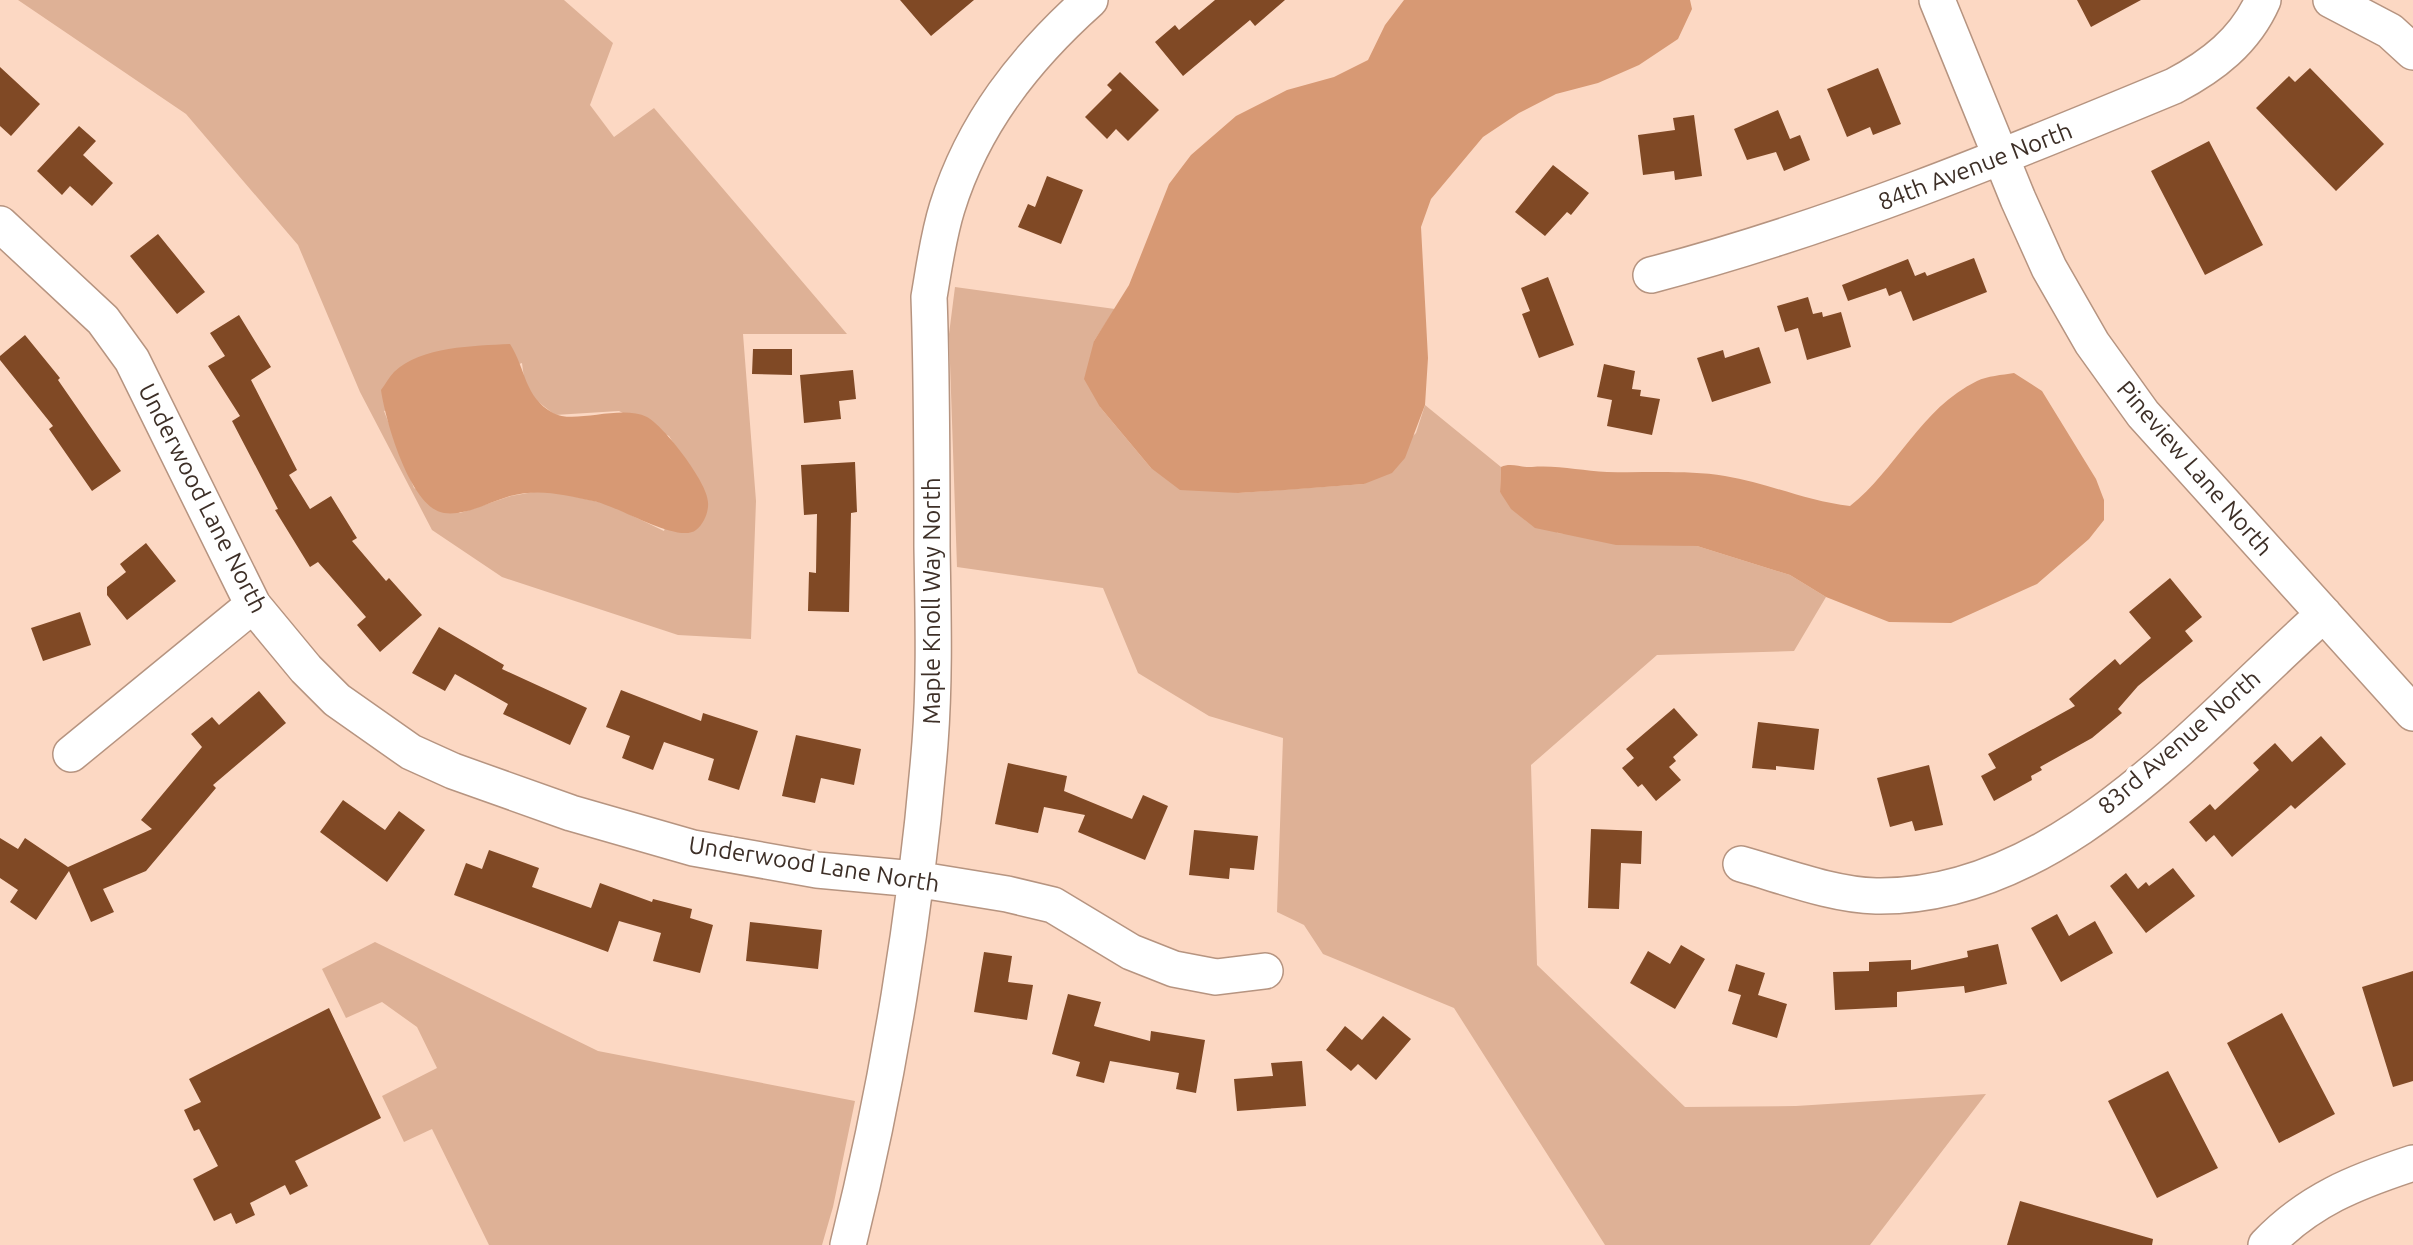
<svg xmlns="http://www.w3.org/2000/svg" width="2413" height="1245" viewBox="0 0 2413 1245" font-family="Ubuntu,sans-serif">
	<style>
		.green { fill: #deb196; fill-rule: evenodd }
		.water { fill: #d79974 }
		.building { fill: #804925 }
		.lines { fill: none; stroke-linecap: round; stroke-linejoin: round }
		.minor-casing { stroke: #b69480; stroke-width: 38 }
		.minor { stroke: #fff; stroke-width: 35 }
		.labels { text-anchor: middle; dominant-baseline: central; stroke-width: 7; stroke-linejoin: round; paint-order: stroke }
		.street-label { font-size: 24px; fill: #3d2f27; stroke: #fff }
	</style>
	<rect width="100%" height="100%" fill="#fcd8c3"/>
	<!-- green -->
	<path class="green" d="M18 0H564L613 43 590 105 614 137 654 108 847 334H743L756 501 751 639 678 635 502 577 432 530 360 392 298 245 186 114ZM522 363 525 386 536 400 555 415 619 411 669 436 685 461 664 531 608 504 545 490 511 496 460 513 414 488 384 411Z
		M955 287 1115 309 1094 341 1100 407 1151 468 1238 493 1364 484 1416 433 1425 405 1501 467 1500 492 1558 533 1697 546 1790 575 1826 597 1794 651 1657 655 1531 765 1537 965 1685 1107 1796 1106 1986 1094 1870 1245H1605L1454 1008 1323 954 1304 925 1277 912 1283 738 1209 716 1138 673 1103 588 957 567 949 334Z
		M375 942 598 1051 855 1101 833 1207 822 1245H489L432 1129 404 1142 382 1096 437 1068 417 1027 382 1002 346 1018 322 969Z"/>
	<!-- water -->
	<path class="water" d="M1404 0H1690L1692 9 1678 39 1639 65 1598 83 1556 94 1519 113 1483 137 1431 199 1421 227 1428 358 1425 405 1405 458 1392 473 1364 484 1285 490 1238 493 1180 490 1151 468 1100 407 1084 379 1094 341 1129 285 1169 184 1191 155 1236 116 1287 90 1334 77 1368 60 1385 25Z
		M510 344C526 369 524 397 553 413 574 425 620 404 647 417 664 426 708 483 708 502 709 511 704 524 696 530 678 544 619 506 593 501 564 495 540 488 510 496 489 502 466 516 444 513 410 508 385 419 381 390 385 385 389 377 394 372 421 346 474 346 510 344Z
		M2014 373 2042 391 2096 479 2104 500V520L2089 539 2037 584 1951 623 1889 622 1826 597 1790 575 1697 546 1616 545 1535 528 1511 509 1500 492 1501 467C1511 462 1522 468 1532 467 1558 465 1582 471 1607 472 1646 473 1687 470 1725 476 1768 483 1806 501 1850 506 1896 470 1921 408 1977 381 1987 376 2002 375 2014 373Z"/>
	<!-- building -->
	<path class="building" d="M900 0H974L931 36Z
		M1215 0H1285L1255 26 1250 20 1183 76 1155 42 1175 25 1179 30Z
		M2077 0H2141L2091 27Z
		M0 67 40 104 11 136 0 126Z
		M1878 68 1901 124 1873 135 1870 127 1847 137 1827 89Z
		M2310 68 2384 144 2336 191 2256 108 2289 76 2295 82Z
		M1120 72 1159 110 1128 141 1116 129 1107 139 1085 117 1112 90 1107 85Z
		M1778 110 1790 139 1800 135 1810 160 1784 171 1776 152 1747 160 1734 129Z
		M1694 115 1702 176 1675 180 1674 171 1643 175 1638 135 1675 130 1673 118Z
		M79 126 96 141 83 155 113 183 92 206 70 186 62 195 37 171Z
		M2209 141 2263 245 2205 275 2151 171Z
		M1553 165 1589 193 1571 215 1567 212 1545 236 1515 212Z
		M1047 176 1083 190 1061 244 1018 227 1028 204 1035 207Z
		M158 234 205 292 177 314 130 256Z
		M1974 258 1987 292 1913 321 1901 291 1889 296 1886 288 1848 301 1842 285 1908 259 1915 276 1925 272 1927 276Z
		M1548 277 1574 345 1539 358 1522 314 1530 311 1521 288Z
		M1808 297 1813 314 1822 312 1823 317 1841 312 1851 347 1807 360 1798 328 1785 332 1777 306Z
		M239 315 271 367 251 380 297 470 289 475 310 509 331 496 357 538 352 541 386 581 389 578 422 615 380 652 357 625 366 617 318 562 310 567 275 510 278 509 232 421 240 416 208 366 225 356 210 333Z
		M25 335 60 378 58 380 121 471 92 491 49 429 53 426 0 360V356Z
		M1759 347 1771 383 1712 402 1697 358 1723 350 1725 358Z
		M753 349H792V375L752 374Z
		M1604 364 1635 371 1632 389 1641 390 1640 396 1660 399 1652 435 1607 426 1612 400 1597 397Z
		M853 370 856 399 839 401 841 419 804 423 800 375Z
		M855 462 857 512 851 513 849 612 808 611 809 572 816 573 817 514 804 515 801 465Z
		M146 543 176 581 127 620 107 595V587L126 572 120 564Z
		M2170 578 2202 617 2185 631 2193 641 2138 686 2118 709 2122 713 2092 738 2040 767 2042 770 2031 776 2032 780 1994 801 1981 776 1996 768 1988 754 2075 706 2069 699 2115 659 2120 665 2151 638 2129 612Z
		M80 612 91 645 43 661 31 628Z
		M439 627 504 665 502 669 587 708 570 745 503 714 508 704 455 674 445 691 412 673Z
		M621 690 701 721 703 713 758 731 739 790 708 780 714 759 664 742 653 770 622 758 630 736 606 727Z
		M259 691 286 723 213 785 216 788 146 871 103 889 114 912 91 922 69 871 36 920 10 902 18 890 0 878V838L18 849 25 838 68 867 152 829 141 820 202 747 191 734 212 717 219 725Z
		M1674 708 1698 735 1673 757 1676 761 1669 767 1681 780 1656 801 1642 784 1638 787 1622 768 1634 758 1626 749Z
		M1758 722 1819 729 1814 770 1776 766V770L1752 768Z
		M796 735 861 749 854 785 821 778 815 803 782 796Z
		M2321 736 2346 764 2295 809 2291 805 2232 857 2214 835 2206 842 2189 822 2210 804 2215 810 2259 770 2253 763 2275 743 2292 762Z
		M1008 763 1067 776 1064 791 1132 819 1143 795 1168 806 1145 860 1078 832 1085 815 1044 807 1038 833 995 824Z
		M1929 765 1943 825 1915 831 1912 821 1890 827 1877 778Z
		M343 800 385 830 399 811 425 830 387 882 320 832Z
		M1591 829 1642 831 1641 864 1621 863 1619 909 1588 908Z
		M1194 830 1258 836 1254 870 1230 868 1229 879 1189 875Z
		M489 850 539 868 532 887 591 908 600 883 652 902 653 899 692 909 690 918 713 925 700 973 653 961 661 933 619 921 608 952 454 895 466 863 482 869Z
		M2173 868 2195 896 2146 933 2110 886 2126 873 2138 889 2146 882 2149 886Z
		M2057 914 2069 936 2095 921 2113 953 2061 982 2031 928Z
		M750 922 822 930 818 969 746 961Z
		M1998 944 2007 984 1965 993 1964 986 1897 992V1007L1835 1010 1833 972 1869 971V962L1911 960V970L1968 957 1967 951Z
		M1681 945 1705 959 1675 1009 1630 983 1648 951 1670 964Z
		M984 952 1012 956 1008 982 1033 985 1027 1020 974 1012Z
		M1736 964 1765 973 1758 995 1787 1004 1777 1038 1732 1024 1741 995 1728 991Z
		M2413 971V1081L2393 1087 2362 987Z
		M1068 994 1101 1002 1094 1026 1150 1041 1151 1031 1205 1040 1196 1093 1176 1089 1179 1073 1110 1061 1104 1083 1076 1076 1080 1062 1052 1054Z
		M329 1008 381 1118 295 1161 308 1186 290 1195 285 1185 250 1203 255 1215 236 1224 231 1213 214 1221 193 1179 218 1166 199 1129 194 1131 184 1110 201 1102 189 1079Z
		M2282 1013 2335 1114 2279 1143 2227 1043Z
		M1383 1016 1411 1039 1376 1080 1358 1064 1351 1071 1326 1050 1345 1026 1362 1040Z
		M1302 1061 1306 1106 1237 1111 1234 1079 1273 1076 1271 1063Z
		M2168 1071 2218 1168 2157 1198 2108 1101Z
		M2020 1201 2153 1239 2152 1245H2007Z"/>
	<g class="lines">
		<defs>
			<path id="minor" d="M1937 0 2018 199 2049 268 2092 343 2143 414 2413 713
				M2331 0 2390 31 2413 52
				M0 224 103 320 132 360 253 605 306 669 337 700 411 752 453 771 571 813 693 848 817 870 915 879 1007 894 1053 905 1131 952 1174 969 1216 977 1265 971
				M1651 275C1831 228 2003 157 2174 86 2212 66 2245 41 2263 0
				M71 754 253 605
				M1741 864C1784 876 1832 895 1876 896 2058 899 2199 725 2324 614
				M848 1245C888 1085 917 907 930 743 935 678 933 612 932 547 932 463 932 380 929 297 934 268 938 237 947 208 973 124 1025 58 1090 0
				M2266 1245C2309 1200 2355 1182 2413 1163"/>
		</defs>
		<!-- minor casing -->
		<use href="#minor" class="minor-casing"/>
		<!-- minor -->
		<use href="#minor" class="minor"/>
	</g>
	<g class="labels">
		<!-- street labels -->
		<g class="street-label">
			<text transform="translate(1975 166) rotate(-21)">84th Avenue North</text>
			<text transform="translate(2195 468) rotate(49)">Pineview Lane North</text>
			<text transform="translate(203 498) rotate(63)">Underwood Lane North</text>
			<text transform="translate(931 601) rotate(-90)">Maple Knoll Way North</text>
			<text transform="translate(2179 742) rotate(-41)">83rd Avenue North</text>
			<text transform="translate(814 864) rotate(9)">Underwood Lane North</text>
		</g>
	</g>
</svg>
